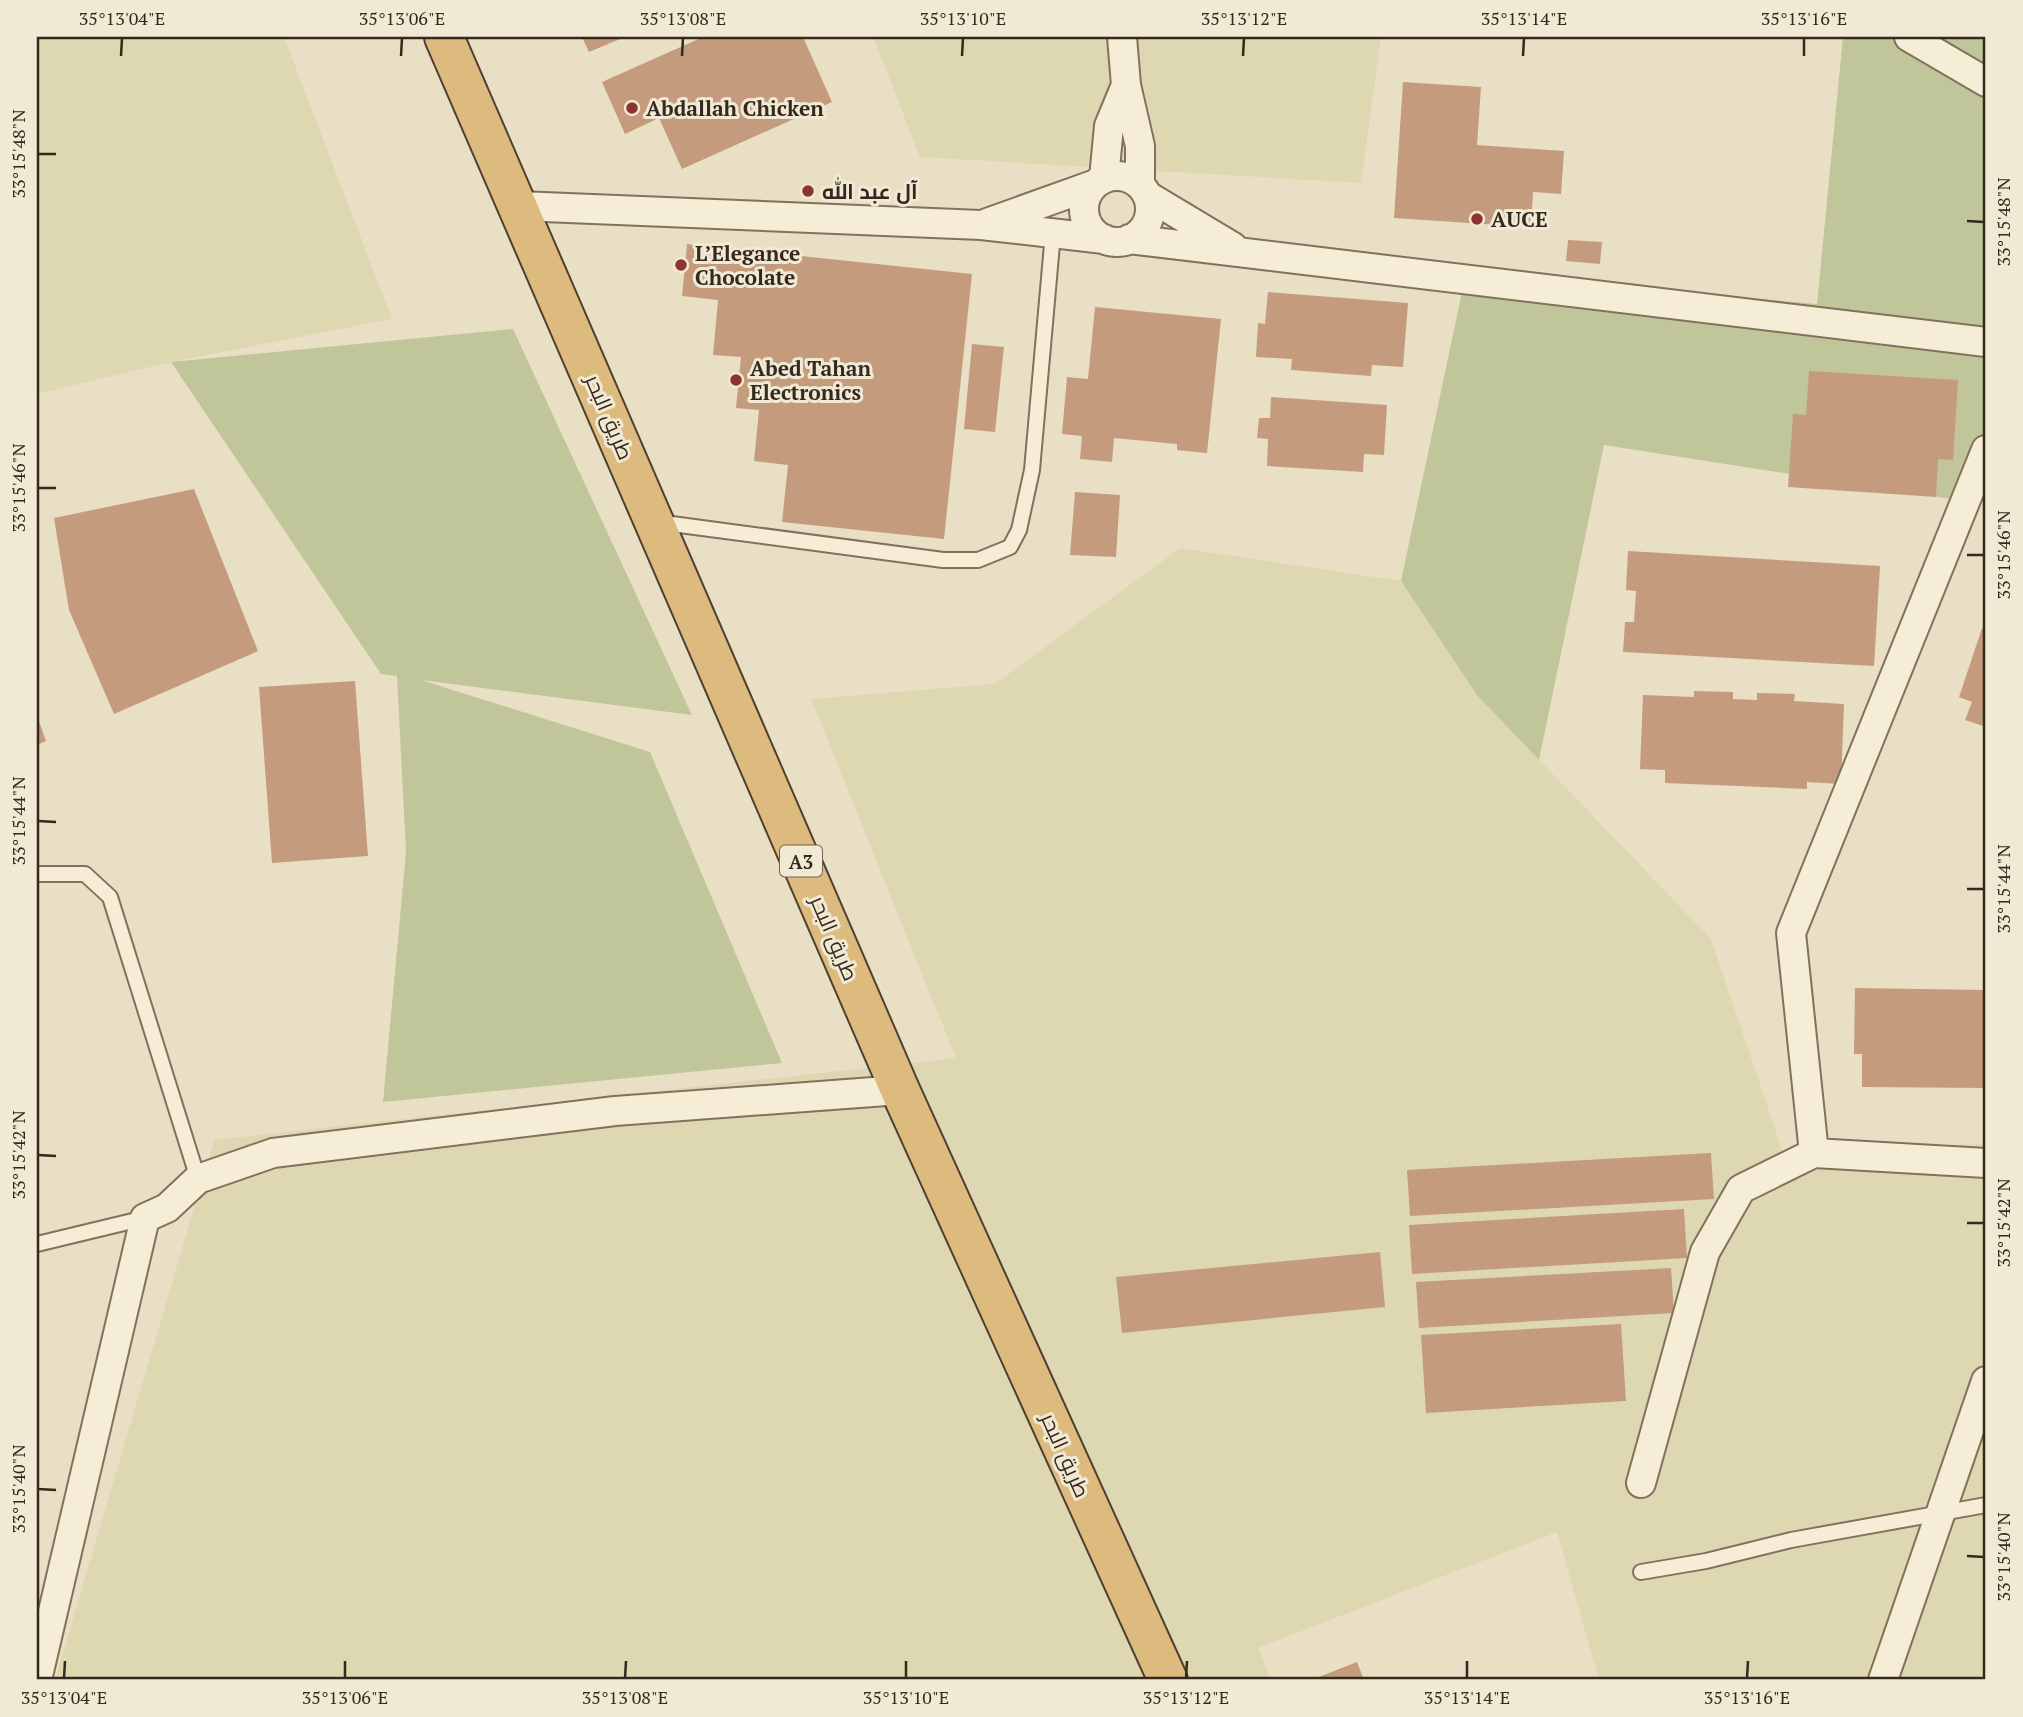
<svg xmlns="http://www.w3.org/2000/svg" width="2023" height="1717" viewBox="0 0 2023 1717" font-family="'PT Serif',Cairo,serif">
	<style>
		.farmland { fill: #ded8b2 }
		.green { fill: #c0c699 }
		.building { fill: #c49c7d }
		.lines { fill: none; stroke-linecap: round; stroke-linejoin: round }
		.service-casing { stroke: #82715c; stroke-width: 18 }
		.minor-casing { stroke: #82715c; stroke-width: 32 }
		.trunk-casing { stroke: #504030; stroke-width: 42 }
		.service { stroke: #f5edd6; stroke-width: 14 }
		.minor { stroke: #f5edd6; stroke-width: 28 }
		.trunk { stroke: #ddba7e; stroke-width: 38 }
		.ticks { fill: none; stroke: #33291f; stroke-width: 2.5 }
		.poi-dot { fill: #8b3432; stroke: #f1e9d3; stroke-width: 2.5 }
		.labels { text-anchor: middle; dominant-baseline: central; stroke-width: 6; stroke-linejoin: round; paint-order: stroke }
		.shield { fill: #f1e9d3; stroke: #6c6355; stroke-width: 2 }
		.shield-label { font-size: 19px; font-weight: bold; fill: #33291f }
		.poi-label { font-size: 21px; font-weight: bold; fill: #33291f; stroke: #f1e9d3; text-anchor: start }
		.street-label { font-size: 21px; fill: #33291f; stroke: #f1e9d3 }
		.neatline { fill: none; stroke: #33291f; stroke-width: 2.5 }
		.ticks-label { font-size: 18px; text-anchor: middle; fill: #33291f }
	</style>
	<rect width="100%" height="100%" fill="#e9dfc4"/>
	<!-- farmland -->
	<path class="farmland" d="M37 37H284L392 319 171 362 37 394Z
		M873 37H1381L1361 183 920 157Z
		M1180 548 1401 581 1477 695 1711 939 1782 1150 1986 1144V1680H1599L1557 1532 1258 1648 1271 1680H55L214 1140 956 1058 811 699 995 684Z"/>
	<!-- green -->
	<path class="green" d="M1843 37H1986V427L1964 501 1604 445 1539 760 1477 695 1401 581 1466 273 1817 304Z
		M513 329 692 715 421 680 650 752 782 1063 383 1102 406 852 397 676 381 674 171 362Z"/>
	<!-- building -->
	<path class="building" d="M582 37H625L589 52Z
		M703 37H803L832 102 682 169 659 118 625 134 602 82Z
		M1403 82 1481 87 1477 145 1564 151 1561 194 1533 192 1531 227 1394 218Z
		M1568 240 1602 242 1600 264 1566 261Z
		M687 244 972 274 944 539 782 522 788 465 754 461 759 410 736 408 741 357 713 355 718 300 682 296Z
		M1268 292 1408 303 1403 367 1372 365 1371 376 1291 370 1292 359 1256 357 1258 323 1265 324Z
		M1095 307 1221 319 1207 453 1177 450V444L1114 438 1112 462 1080 459 1082 436 1062 434 1067 377 1088 379Z
		M972 344 1004 347 995 432 964 429Z
		M1809 371 1958 380 1953 460 1938 459 1936 497 1788 487 1793 414 1806 415Z
		M1271 397 1387 405 1384 455 1364 454 1363 472 1267 466 1268 439 1257 438 1259 418H1270Z
		M194 489 258 651 114 714 69 610 54 518Z
		M1075 492 1120 495 1116 557 1070 555Z
		M1628 551 1880 566 1874 666 1623 652 1625 622H1634L1636 591 1626 590Z
		M1982 628 1986 629V727L1965 720 1972 702 1959 697Z
		M355 681 368 856 272 863 259 687Z
		M1694 691 1733 692V699L1757 700V693L1795 694 1794 701 1844 704 1841 784 1807 782V789L1665 783V770L1640 769 1643 695 1694 697Z
		M37 716 46 741 37 745Z
		M1855 988 1986 990V1088L1862 1087V1054H1854Z
		M1711 1153 1714 1199 1410 1216 1407 1170Z
		M1684 1209 1687 1258 1412 1274 1409 1225Z
		M1380 1252 1385 1307 1122 1333 1116 1277Z
		M1671 1268 1674 1313 1419 1328 1416 1282Z
		M1621 1324 1626 1401 1426 1413 1421 1335Z
		M1357 1662 1364 1680H1311Z"/>
	<g class="lines">
		<defs>
			<path id="service" d="M657 522 943 560H978L1010 547 1019 530 1032 470 1053 233
				M37 874H85L110 897 198 1179
				M37 1244 145 1218
				M1641 1572 1706 1561 1791 1540 1986 1505"/>
			<path id="minor" d="M1122 37 1126 85 1140 146V185
				M1909 37 1986 82
				M1084 209a33 33 0 1 1 66 0a33 33 0 1 1-66 0Z
				M1104 178 1109 126 1126 85
				M1148 196 1233 247
				M519 206 981 225 1104 239
				M987 223 1093 185
				M1129 239 1986 342
				M1814 1153 1791 933 1986 450
				M1641 1483 1705 1252 1741 1189 1814 1153 1986 1163
				M37 1680 145 1218 167 1208 198 1179 273 1153 615 1111 900 1090
				M1883 1680 1986 1381"/>
			<path id="trunk" d="M444 37 900 1090 1168 1680"/>
		</defs>
		<!-- service casing -->
		<use href="#service" class="service-casing"/>
		<!-- minor casing -->
		<use href="#minor" class="minor-casing"/>
		<!-- trunk casing -->
		<use href="#trunk" class="trunk-casing"/>
		<!-- service -->
		<use href="#service" class="service"/>
		<!-- minor -->
		<use href="#minor" class="minor"/>
		<!-- trunk -->
		<use href="#trunk" class="trunk"/>
	</g>
	<!-- ticks -->
	<path class="ticks" d="M121 56 122 38M401 56 402 38M682 56 683 38M962 56 963 38M1243 56 1244 38M1523 56 1524 38M1804 56V38M38 154H56M1967 221 1984 222M38 488H56M1967 555H1984M38 821 56 822M1967 889H1984M38 1155 56 1156M1967 1223H1984M38 1489 56 1490M1967 1556 1984 1557M64 1678 65 1661M345 1678V1661M625 1678 626 1661M906 1678V1661M1186 1678 1187 1661M1467 1678V1661M1747 1678 1748 1661"/>
	<!-- markers -->
	<g class="poi-dot">
		<circle cx="632" cy="108" r="7"/>
		<circle cx="808" cy="191" r="7"/>
		<circle cx="1477" cy="219" r="7"/>
		<circle cx="681" cy="265" r="7"/>
		<circle cx="736" cy="380" r="7"/>
	</g>
	<g class="labels">
		<!-- shield labels -->
		<rect class="shield" x="780" y="845.5" width="42" height="31" rx="5"/>
		<g class="shield-label">
			<text x="801" y="861">A3</text>
		</g>
		<!-- poi labels -->
		<g class="poi-label">
			<text x="646" y="108">Abdallah Chicken</text>
			<text x="822" y="191">آل عبد الله</text>
			<text x="1491" y="219">AUCE</text>
			<text x="695" y="253">L’Elegance<tspan x="695" dy="24">Chocolate</tspan></text>
			<text x="750" y="368">Abed Tahan<tspan x="750" dy="24">Electronics</tspan></text>
		</g>
		<!-- street labels -->
		<g class="street-label">
			<text transform="translate(610 417) rotate(67)">طريق البحر</text>
			<text transform="translate(835 938) rotate(67)">طريق البحر</text>
			<text transform="translate(1066 1455) rotate(66)">طريق البحر</text>
		</g>
	</g>
	<!-- border -->
	<rect width="2023" height="1717" fill="none" stroke="#f1e9d3" stroke-width="77"/>
	<rect x="38" y="38" width="1946" height="1640" class="neatline"/>
	<g class="ticks-label">
		<text x="122" y="25">35°13'04"E</text>
		<text x="402" y="25">35°13'06"E</text>
		<text x="683" y="25">35°13'08"E</text>
		<text x="963" y="25">35°13'10"E</text>
		<text x="1244" y="25">35°13'12"E</text>
		<text x="1524" y="25">35°13'14"E</text>
		<text x="1804" y="25">35°13'16"E</text>
		<text transform="translate(19 154) rotate(-90)" y="6">33°15'48"N</text>
		<text transform="translate(2004 222) rotate(-90)" y="6">33°15'48"N</text>
		<text transform="translate(19 488) rotate(-90)" y="6">33°15'46"N</text>
		<text transform="translate(2004 555) rotate(-90)" y="6">33°15'46"N</text>
		<text transform="translate(19 821) rotate(-90)" y="6">33°15'44"N</text>
		<text transform="translate(2004 889) rotate(-90)" y="6">33°15'44"N</text>
		<text transform="translate(19 1155) rotate(-90)" y="6">33°15'42"N</text>
		<text transform="translate(2004 1223) rotate(-90)" y="6">33°15'42"N</text>
		<text transform="translate(19 1489) rotate(-90)" y="6">33°15'40"N</text>
		<text transform="translate(2004 1557) rotate(-90)" y="6">33°15'40"N</text>
		<text x="64" y="1704">35°13'04"E</text>
		<text x="345" y="1704">35°13'06"E</text>
		<text x="625" y="1704">35°13'08"E</text>
		<text x="906" y="1704">35°13'10"E</text>
		<text x="1186" y="1704">35°13'12"E</text>
		<text x="1467" y="1704">35°13'14"E</text>
		<text x="1747" y="1704">35°13'16"E</text>
	</g>
</svg>
